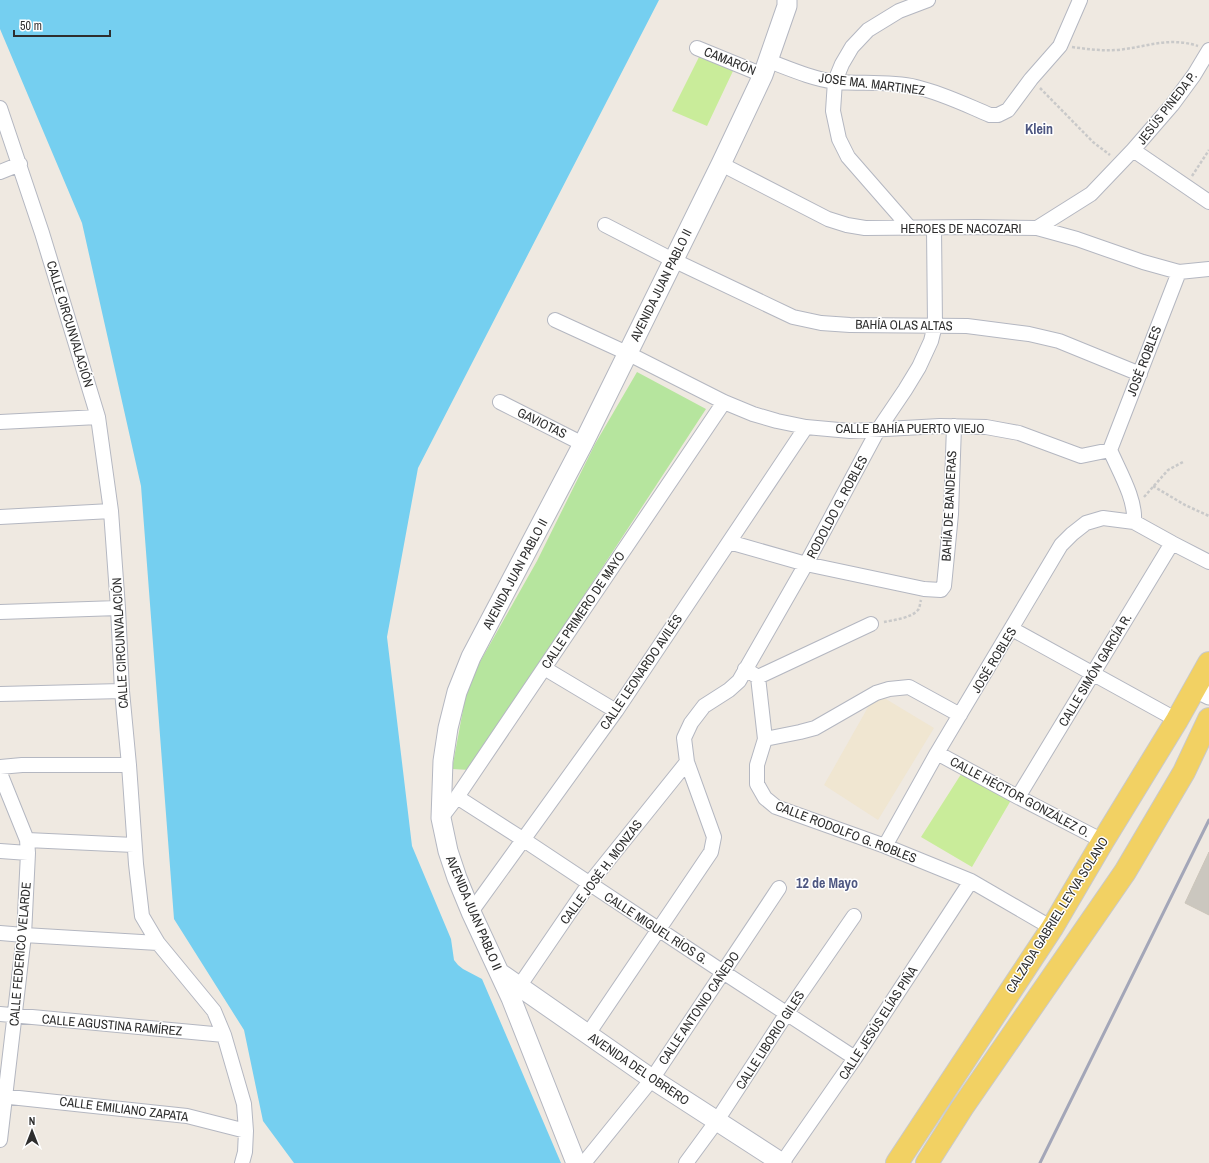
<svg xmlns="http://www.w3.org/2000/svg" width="1209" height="1163" viewBox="0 0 1209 1163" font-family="'Archivo Narrow',sans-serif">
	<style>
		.education { fill: #f0e6d1 }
		.green { fill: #b6e59e }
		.pitch { fill: #c9ec9a }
		.water { fill: #75cff0 }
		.building { fill: #cbc7bf; stroke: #cbc5ba }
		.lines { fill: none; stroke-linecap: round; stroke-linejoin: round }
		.minor-casing { stroke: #b4b7c1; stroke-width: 16 }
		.tertiary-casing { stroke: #b4b7c1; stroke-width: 19 }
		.secondary-casing { stroke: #b4b7c1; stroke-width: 21 }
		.primary-casing { stroke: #c9c9c9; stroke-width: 24 }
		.path { stroke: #c9c9c9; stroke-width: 2.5; stroke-dasharray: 3 2; stroke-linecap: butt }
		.minor { stroke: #fff; stroke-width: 14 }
		.tertiary { stroke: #fff; stroke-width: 17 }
		.secondary { stroke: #fff; stroke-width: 19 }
		.primary { stroke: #f2d163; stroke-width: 22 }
		.rail { stroke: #a3a6b8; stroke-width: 3 }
		.labels { text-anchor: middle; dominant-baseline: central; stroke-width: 3; stroke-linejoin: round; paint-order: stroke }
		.street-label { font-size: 13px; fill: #2e2e2e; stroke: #fff }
		.neighbourhood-label { font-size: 14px; font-weight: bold; fill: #4d5680; stroke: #fff }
	</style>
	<rect width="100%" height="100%" fill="#efe9e1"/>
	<!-- education -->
	<path class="education" d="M876 693 934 728 878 820 824 785Z"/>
	<!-- green -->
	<path class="green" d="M637 372 706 409 470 770 452 769 468 683 537 561 595 444Z"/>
	<!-- pitch -->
	<path class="pitch" d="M700 55 733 71 707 126 672 111Z
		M965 768 1014 795 972 867 921 837Z"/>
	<!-- water -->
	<path class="water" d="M0 0H659L418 468 387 637 412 846 451 939 454 960 458 965 463 969 482 979 561 1163H294L263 1121 244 1030 174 919 141 486 82 223 0 29Z"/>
	<!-- building -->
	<path class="building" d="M1209 852V915L1185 903Z"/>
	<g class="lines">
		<defs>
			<path id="minor" d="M697 48 763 75
				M769 61C790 69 813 79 836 82 863 84 890 81 916 87 942 93 966 105 990 115H998L1008 110 1031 79 1060 46 1080 0
				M0 108 42 233 98 417 111 511 118 608 122 691 129 765 136 864 142 916 158 943 214 1011 224 1035 244 1104 246 1131 245 1152 242 1163
				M1133 150 1209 202
				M721 164 828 219 847 225 865 228 977 227 1037 228 1077 239 1143 262 1179 272 1209 269
				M0 172 20 164
				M605 225 673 260 793 317 821 323 850 325 967 326 1029 334 1059 341 1140 374
				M910 228 848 157 839 139 833 111 835 81 842 64 852 47 868 30 899 11 928 0
				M1037 228 1091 194 1133 150 1172 105 1194 75 1209 50
				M555 320 627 353 724 402 753 414 777 421 806 427 850 431 940 426 986 427 1019 433 1081 456 1110 450C1119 471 1136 499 1134 522
				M500 402 583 444
				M0 422 98 417
				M1110 450 1179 272
				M0 517 111 511
				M729 542 806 564 924 589 941 590 944 586 951 514 954 426
				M0 612 118 608
				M1012 629 1177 720
				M544 668 616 711
				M745 669 758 677 765 739 757 765V784L765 798 776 807 885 846 971 881 1052 928
				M758 677 871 624
				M0 694 122 691
				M765 739 800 732 815 728 876 693 889 689 909 687 960 715
				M937 753 1018 797 1103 841
				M0 767 22 765H129
				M0 773 27 840 28 853 24 935 0 1140
				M457 797 524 840 723 972 855 1058
				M1018 797 1172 543
				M441 818 457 797 724 402
				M27 840 134 845
				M885 846 937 753 1061 545 1072 534 1086 523 1103 518 1134 522 1172 543 1209 562
				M0 851 28 853
				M471 912 616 711 806 427
				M0 933 24 935 158 943
				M514 994 589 884 687 762
				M0 1014 224 1035
				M588 1034 711 852 714 837 687 762 684 738 691 723 704 706 729 690 739 681 806 564 878 430 905 390 919 367 931 341 935 325 934 228
				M0 1096 187 1116 246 1131
				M584 1163 652 1079 779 888
				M686 1163 716 1122 787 1013 854 916
				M782 1163 855 1058 971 881"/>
			<path id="tertiary" d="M1195 689 1209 696"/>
			<path id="secondary" d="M500 973 652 1079 782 1163
				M576 1163 511 998 471 912 457 878 448 851 441 818 443 761 448 728 457 692 471 657 583 444 721 164 763 75 787 6V0"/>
			<path id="primary" d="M897 1163 1052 928 1103 841 1177 720 1209 663
				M927 1163 962 1108 1125 872 1184 772 1209 719"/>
		</defs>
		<!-- minor casing -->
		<use href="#minor" class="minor-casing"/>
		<!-- tertiary casing -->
		<use href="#tertiary" class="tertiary-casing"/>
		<!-- secondary casing -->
		<use href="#secondary" class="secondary-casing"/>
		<!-- primary casing -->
		<use href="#primary" class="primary-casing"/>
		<!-- path -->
		<path class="path" d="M1072 47C1087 49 1101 51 1116 50 1145 48 1167 36 1198 46
			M1040 88 1093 142 1110 155
			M1192 176 1209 150
			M1153 486 1185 505 1209 516
			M1144 497 1168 470 1183 462
			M884 622C894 620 911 618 918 610 920 607 920 603 921 600"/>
		<!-- minor -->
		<use href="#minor" class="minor"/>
		<!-- tertiary -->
		<use href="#tertiary" class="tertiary"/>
		<!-- secondary -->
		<use href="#secondary" class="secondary"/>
		<!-- primary -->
		<use href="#primary" class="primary"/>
		<!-- rail -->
		<path class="rail" d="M1040 1163 1209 820"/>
	</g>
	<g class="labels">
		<!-- street labels -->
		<g class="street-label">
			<text transform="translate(730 61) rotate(22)">CAMARÓN</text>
			<text transform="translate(872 84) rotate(7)">JOSE MA. MARTINEZ</text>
			<text transform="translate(1167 108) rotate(-52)">JESÚS PINEDA P.</text>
			<text x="961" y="228">HEROES DE NACOZARI</text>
			<text transform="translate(661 285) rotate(-64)">AVENIDA JUAN PABLO II</text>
			<text transform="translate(70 324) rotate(73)">CALLE CIRCUNVALACIÓN</text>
			<text transform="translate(904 325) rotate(1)">BAHÍA OLAS ALTAS</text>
			<text transform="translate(1144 361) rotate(-69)">JOSÉ ROBLES</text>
			<text transform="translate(542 423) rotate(26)">GAVIOTAS</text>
			<text x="910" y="428">CALLE BAHÍA PUERTO VIEJO</text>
			<text transform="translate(949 506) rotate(-87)">BAHÍA DE BANDERAS</text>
			<text transform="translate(837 507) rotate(-62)">RODOLDO G. ROBLES</text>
			<text transform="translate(515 574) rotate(-62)">AVENIDA JUAN PABLO II</text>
			<text transform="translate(583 610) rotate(-56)">CALLE PRIMERO DE MAYO</text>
			<text transform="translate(120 643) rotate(-93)">CALLE CIRCUNVALACIÓN</text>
			<text transform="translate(994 660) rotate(-59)">JOSÉ ROBLES</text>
			<text transform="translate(1095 670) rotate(-59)">CALLE SIMÓN GARCÍA R.</text>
			<text transform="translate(641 672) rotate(-56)">CALLE LEONARDO AVILÉS</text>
			<text transform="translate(1020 797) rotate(28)">CALLE HÉCTOR GONZÁLEZ O.</text>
			<text transform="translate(846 832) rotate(21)">CALLE RODOLFO G. ROBLES</text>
			<text transform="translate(601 872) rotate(-53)">CALLE JOSÉ H. MONZAS</text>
			<text transform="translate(474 913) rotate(67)">AVENIDA JUAN PABLO II</text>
			<text transform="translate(1057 915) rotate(-58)">CALZADA GABRIEL LEYVA SOLANO</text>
			<text transform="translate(656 928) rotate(33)">CALLE MIGUEL RÍOS G.</text>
			<text transform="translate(20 954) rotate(-85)">CALLE FEDERICO VELARDE</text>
			<text transform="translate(699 1008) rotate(-56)">CALLE ANTONIO CAÑEDO</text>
			<text transform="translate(878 1023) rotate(-57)">CALLE JESÚS ELÍAS PIÑA</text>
			<text transform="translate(112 1025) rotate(5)">CALLE AGUSTINA RAMÍREZ</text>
			<text transform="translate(770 1040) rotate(-57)">CALLE LIBORIO GILES</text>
			<text transform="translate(639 1069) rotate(34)">AVENIDA DEL OBRERO</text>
			<text transform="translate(124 1109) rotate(7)">CALLE EMILIANO ZAPATA</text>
		</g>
		<!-- neighbourhood labels -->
		<g class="neighbourhood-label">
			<text x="1039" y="129">Klein</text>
			<text x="827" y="883">12 de Mayo</text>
		</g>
	</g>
	<!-- north arrow -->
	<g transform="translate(32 1131)" stroke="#ffffff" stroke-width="3" paint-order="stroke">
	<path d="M0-3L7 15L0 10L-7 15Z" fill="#2e2e2e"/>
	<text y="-6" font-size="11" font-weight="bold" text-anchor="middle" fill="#2e2e2e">N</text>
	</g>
	<!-- scale -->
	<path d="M14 30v6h96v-6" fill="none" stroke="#2e2e2e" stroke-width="2"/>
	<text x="20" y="30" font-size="12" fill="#2e2e2e" stroke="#ffffff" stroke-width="3" paint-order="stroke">50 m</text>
</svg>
